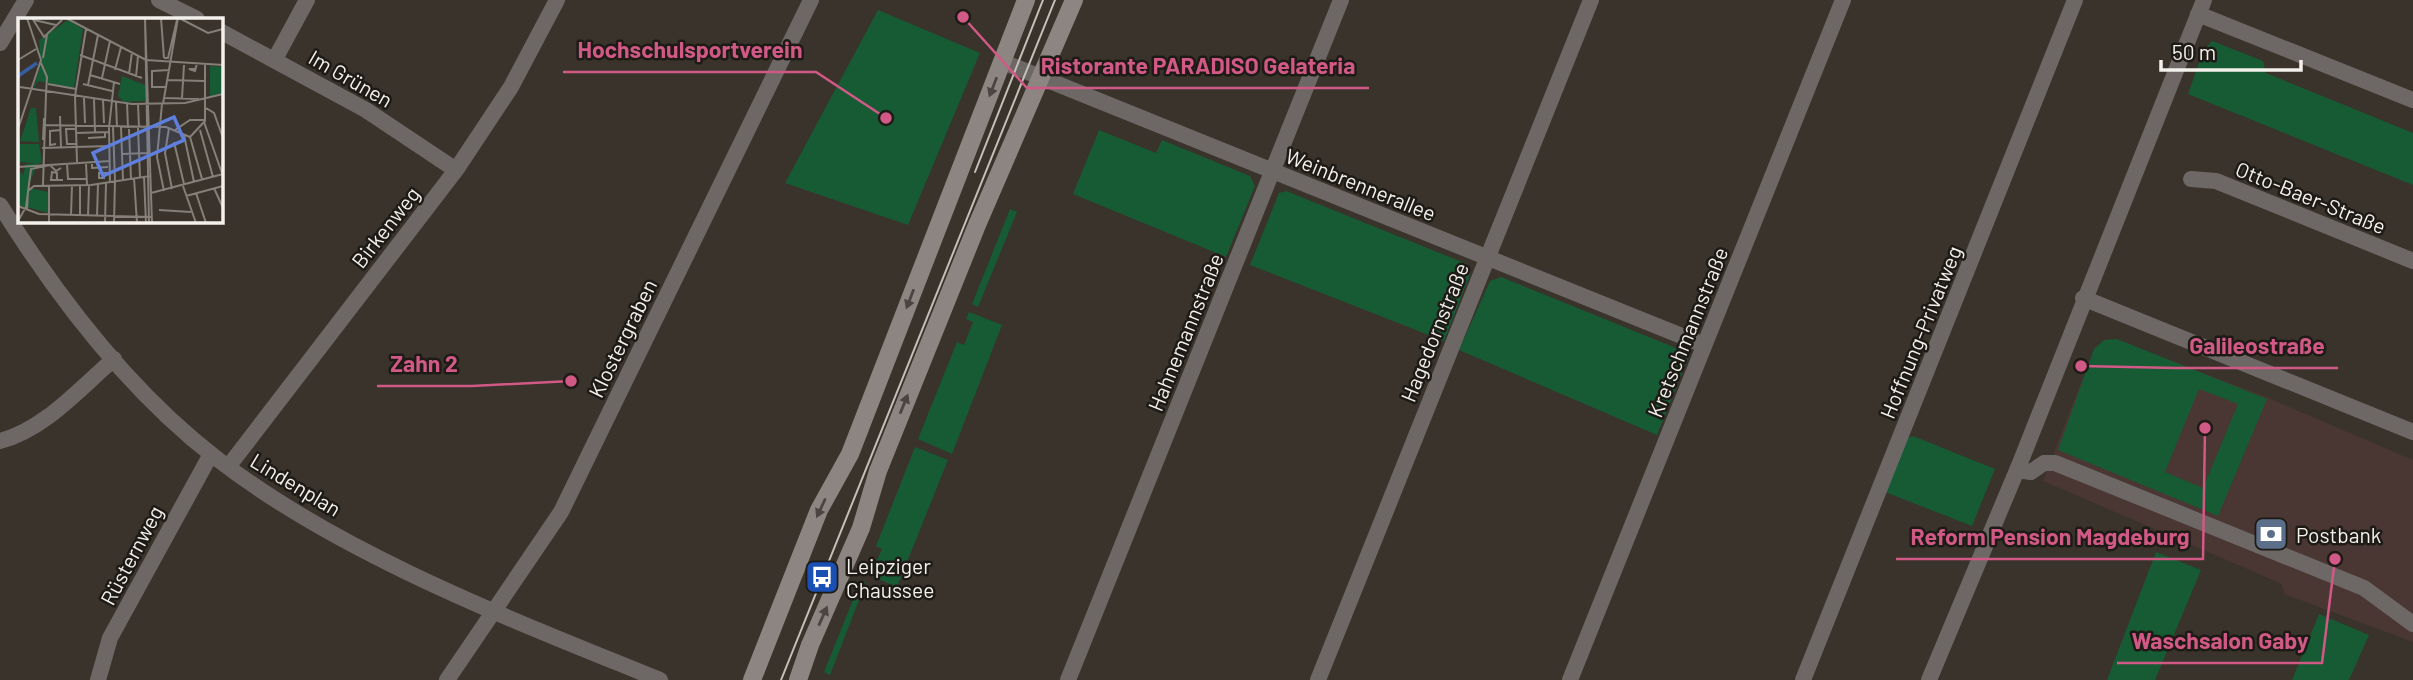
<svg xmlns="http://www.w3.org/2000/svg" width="2413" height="680" viewBox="0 0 2413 680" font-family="Barlow,sans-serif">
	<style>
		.commercial { fill: #4a3632 }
		.green { fill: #165b34; fill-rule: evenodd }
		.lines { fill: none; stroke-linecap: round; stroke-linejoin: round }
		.street { stroke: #6d6866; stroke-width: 16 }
		.secondary { stroke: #8d8581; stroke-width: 18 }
		.tram { stroke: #c3bfb9; stroke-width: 2 }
		.oneway { fill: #4a4541 }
		.labels { text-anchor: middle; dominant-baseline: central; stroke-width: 5; stroke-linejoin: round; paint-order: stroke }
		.street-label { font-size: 21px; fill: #f4f0eb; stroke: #1e1b17 }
		.poi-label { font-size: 21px; fill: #f4f0eb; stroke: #1e1b17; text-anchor: start }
		.inset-river { fill: none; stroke: #365ca2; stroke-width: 3.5 }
		.inset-road { fill: none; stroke: #847f78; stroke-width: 2 }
		.view { fill: #5e7fde; fill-opacity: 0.15; stroke: #5e7fde; stroke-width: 3.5 }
		.inset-edge { fill: none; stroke: #f4f0eb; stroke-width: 3.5 }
		.leader { fill: none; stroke: #d15986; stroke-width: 2.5 }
		.callout-dot { fill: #d15986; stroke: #1e1b17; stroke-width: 2.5 }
		.callout-label { font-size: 23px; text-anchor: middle; font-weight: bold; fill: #d15986; stroke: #1e1b17; stroke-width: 5; stroke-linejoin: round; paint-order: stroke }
	</style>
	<rect width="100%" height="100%" fill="#39332b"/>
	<!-- commercial -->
	<path class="commercial" d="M2117 340 2271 399 2413 460V642L2284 594 2282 584 2043 481 2094 349 2104 341Z"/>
	<!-- green -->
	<path class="green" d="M878 10 980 53 908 225 785 183Z
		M2212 41 2263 61 2266 73 2413 133V185L2188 94 2203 51Z
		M1099 130 1156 153 1162 140 1250 176 1255 186 1226 257 1073 194Z
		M1286 191 1467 264 1470 275 1444 341 1250 265 1279 193Z
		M1010 209 1017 212 978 307 972 304Z
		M1501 277 1681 350 1688 358 1657 435 1459 350 1490 281Z
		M969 312 1002 325 952 454 918 439 957 342 964 345 973 322 966 319Z
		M2117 339 2267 399 2218 516 2058 450 2094 349 2104 340ZM2199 389 2238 404 2203 488 2165 472Z
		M1913 436 1995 469 1972 526 1885 492 1908 438Z
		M915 447 948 460 897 587 864 573 867 565 874 567 882 549 876 546Z
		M2156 552 2201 570 2155 680H2107Z
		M861 580 866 582 830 675 824 672Z
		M2319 614 2369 635 2349 680H2292Z"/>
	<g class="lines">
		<!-- street -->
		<path class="street" d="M159 0 197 19
			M2198 14 2413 100
			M220 31 366 110 456 170
			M0 43 26 0
			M275 59 307 0
			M1003 62 1704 345
			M2191 179 2216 181 2413 261
			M0 205C58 298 129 391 216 458 341 555 513 620 660 680
			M2083 298 2413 432
			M0 441C44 430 80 388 114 359
			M228 467 456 170 511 87 557 0
			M2017 470 2031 472 2044 463H2055L2364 588 2413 624
			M98 680 110 638 211 454
			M447 680 561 512 811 0
			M1068 680 1341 0
			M1318 680 1591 0
			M1570 680 1843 0
			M1803 680 2075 0
			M1929 680 2020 463 2204 0"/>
		<!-- secondary -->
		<path class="secondary" d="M752 680 819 510 850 454 1026 0
			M798 680 810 645 861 528 878 471 977 225 1074 0"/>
		<!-- tram -->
		<path class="tram" d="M975 172 1043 0
			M781 680 1055 0"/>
	</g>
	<!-- one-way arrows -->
	<defs><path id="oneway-solid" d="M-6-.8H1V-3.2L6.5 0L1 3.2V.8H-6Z" transform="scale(1.75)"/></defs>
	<g class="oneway">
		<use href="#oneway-solid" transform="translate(993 87) rotate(111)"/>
		<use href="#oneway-solid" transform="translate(910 299) rotate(111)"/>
		<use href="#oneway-solid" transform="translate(904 404) rotate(-68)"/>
		<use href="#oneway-solid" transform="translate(821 508) rotate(115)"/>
		<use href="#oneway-solid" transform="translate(823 616) rotate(-66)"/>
	</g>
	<!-- icons -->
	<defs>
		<symbol id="bank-square" viewBox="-11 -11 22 22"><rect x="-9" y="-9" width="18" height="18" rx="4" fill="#5c6f8a" stroke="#1e1b17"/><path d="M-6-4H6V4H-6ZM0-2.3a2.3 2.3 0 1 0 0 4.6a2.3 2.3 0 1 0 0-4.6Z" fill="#fff"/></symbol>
		<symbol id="bus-square" viewBox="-11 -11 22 22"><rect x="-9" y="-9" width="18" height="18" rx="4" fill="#1a4fb4" stroke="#1e1b17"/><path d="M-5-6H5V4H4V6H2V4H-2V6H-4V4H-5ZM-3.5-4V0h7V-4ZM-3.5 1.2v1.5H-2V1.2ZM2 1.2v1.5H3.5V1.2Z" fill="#fff"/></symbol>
	</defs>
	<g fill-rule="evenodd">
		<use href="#bank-square" x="2252" y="515" width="38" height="38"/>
		<use href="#bus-square" x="803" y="558" width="38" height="38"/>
	</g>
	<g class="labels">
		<!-- street labels -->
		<g class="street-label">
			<text transform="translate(351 78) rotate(30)">Im Grünen</text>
			<text transform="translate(1361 184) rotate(22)">Weinbrennerallee</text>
			<text transform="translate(2311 197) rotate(22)">Otto-Baer-Straße</text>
			<text transform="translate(385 227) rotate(-52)">Birkenweg</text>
			<text transform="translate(1185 332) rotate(-68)">Hahnemannstraße</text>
			<text transform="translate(1434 332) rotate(-68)">Hagedornstraße</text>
			<text transform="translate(1687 332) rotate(-68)">Kretschmannstraße</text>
			<text transform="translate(1920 332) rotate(-68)">Hoffnung-Privatweg</text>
			<text transform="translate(622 338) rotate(-64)">Klostergraben</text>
			<text transform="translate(296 484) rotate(31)">Lindenplan</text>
			<text transform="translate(131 555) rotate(-62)">Rüsternweg</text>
		</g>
		<!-- poi labels -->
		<g class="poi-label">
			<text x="2296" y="534">Postbank</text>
			<text x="846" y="565">Leipziger<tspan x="846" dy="24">Chaussee</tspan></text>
		</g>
	</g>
	<!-- overview -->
	<g transform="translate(18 18)">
		<rect width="205" height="205" fill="#39332b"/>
		<path d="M50 2 65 11 56 70 20 63 15 72 23 46 21 22ZM192 48 205 49V75L192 78ZM104 58 127 67V83L106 84 100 78ZM13 90H18L21 124 2 123ZM0 126H21L24 145H21L12 152 18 148 10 170 31 174V195L0 187V152L5 157 8 146 17 145 0 144Z" fill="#165b34"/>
		<path class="inset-river" d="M0 58 19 45"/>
		<path class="inset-road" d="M14 0 26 19 44 2M48 0 128 42 205 47M127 0 134 205M127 0 131 205M143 0 146 40M161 0 190 15 205 11M16 2 38 7M62 37 124 60M25 40 29 17M146 40H150L159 2M0 42 18 31M23 45 29 59 28 76M178 51H171L177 53 179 45M97 52 103 29M111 56 114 34M72 57 102 66M118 59 120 38M84 60 92 23M150 62 186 63M30 66 58 71M65 66 94 73M70 67 80 17M2 69 114 86 167 85 205 76M149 69H134V53L152 52M66 80 67 105M147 80 181 81M164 80 166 47M76 81 77 114M85 82 86 105M98 84 99 109M109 85 110 110M120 86 121 109M144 86 139 139 146 173M145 86 160 0M188 90 196 95 205 120M42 98 43 130M186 104 205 158M27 107 148 109 172 119M95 109 97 163M103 109 105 163M120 110 122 159M151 110 147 135 154 171M0 111 23 42 9 0M58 111H48L49 126H59M111 111 113 161M157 112 172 102H187M182 112 195 159M58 115 91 114M166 117 176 164M172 119 187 103V46M172 119 184 161M70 120 87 119V114M25 122 26 100M156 124 166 166M38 126 32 127V113L43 112M24 130 91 128M104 136 131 135M59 144 57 78 68 11M74 144V150L90 149M49 145 50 161H69M68 145 69 167M0 149 92 143M126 158 128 205M87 160H81V155H92M116 160 119 205M39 162V155L34 154 33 162H45M92 164 91 110 96 64M25 167 28 76M31 167V205M165 168 178 205M196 170 205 190M133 175 205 156M178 175 188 205M168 178 205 168M0 188 21 196 133 199M9 192 10 173 16 168 73 167 132 158M141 192 173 194M53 197 54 167M62 197V167M70 198 71 168M79 198 80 166M0 203 8 189 13 151 32 147 38 153 43 150M87 205 88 165M96 205 97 163"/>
		<path class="view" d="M156 99 166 122 85 158 75 135Z"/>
		<rect width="205" height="205" class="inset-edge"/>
	</g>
	<!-- callouts -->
	<path class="leader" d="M886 118L816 72H563M963 17L1027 88H1369M2081 366L2175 368H2338M571 381L472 386H377M2205 428L2203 559H1896M2335 559L2322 663H2117"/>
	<g class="callout-dot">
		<circle cx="886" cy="118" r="7"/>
		<circle cx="963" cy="17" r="7"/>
		<circle cx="2081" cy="366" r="7"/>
		<circle cx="571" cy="381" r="7"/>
		<circle cx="2205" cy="428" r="7"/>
		<circle cx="2335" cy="559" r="7"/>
	</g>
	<g class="callout-label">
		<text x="690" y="58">Hochschulsportverein</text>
		<text x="1198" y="74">Ristorante PARADISO Gelateria</text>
		<text x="2257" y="354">Galileostraße</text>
		<text x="424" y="372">Zahn 2</text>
		<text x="2050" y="545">Reform Pension Magdeburg</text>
		<text x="2220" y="649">Waschsalon Gaby</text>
	</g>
	<!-- scale -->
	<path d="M2161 60v10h140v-10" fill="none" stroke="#f4f0eb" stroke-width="3.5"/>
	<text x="2172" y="60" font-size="21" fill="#f4f0eb" stroke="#1e1b17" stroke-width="5" paint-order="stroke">50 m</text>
</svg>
